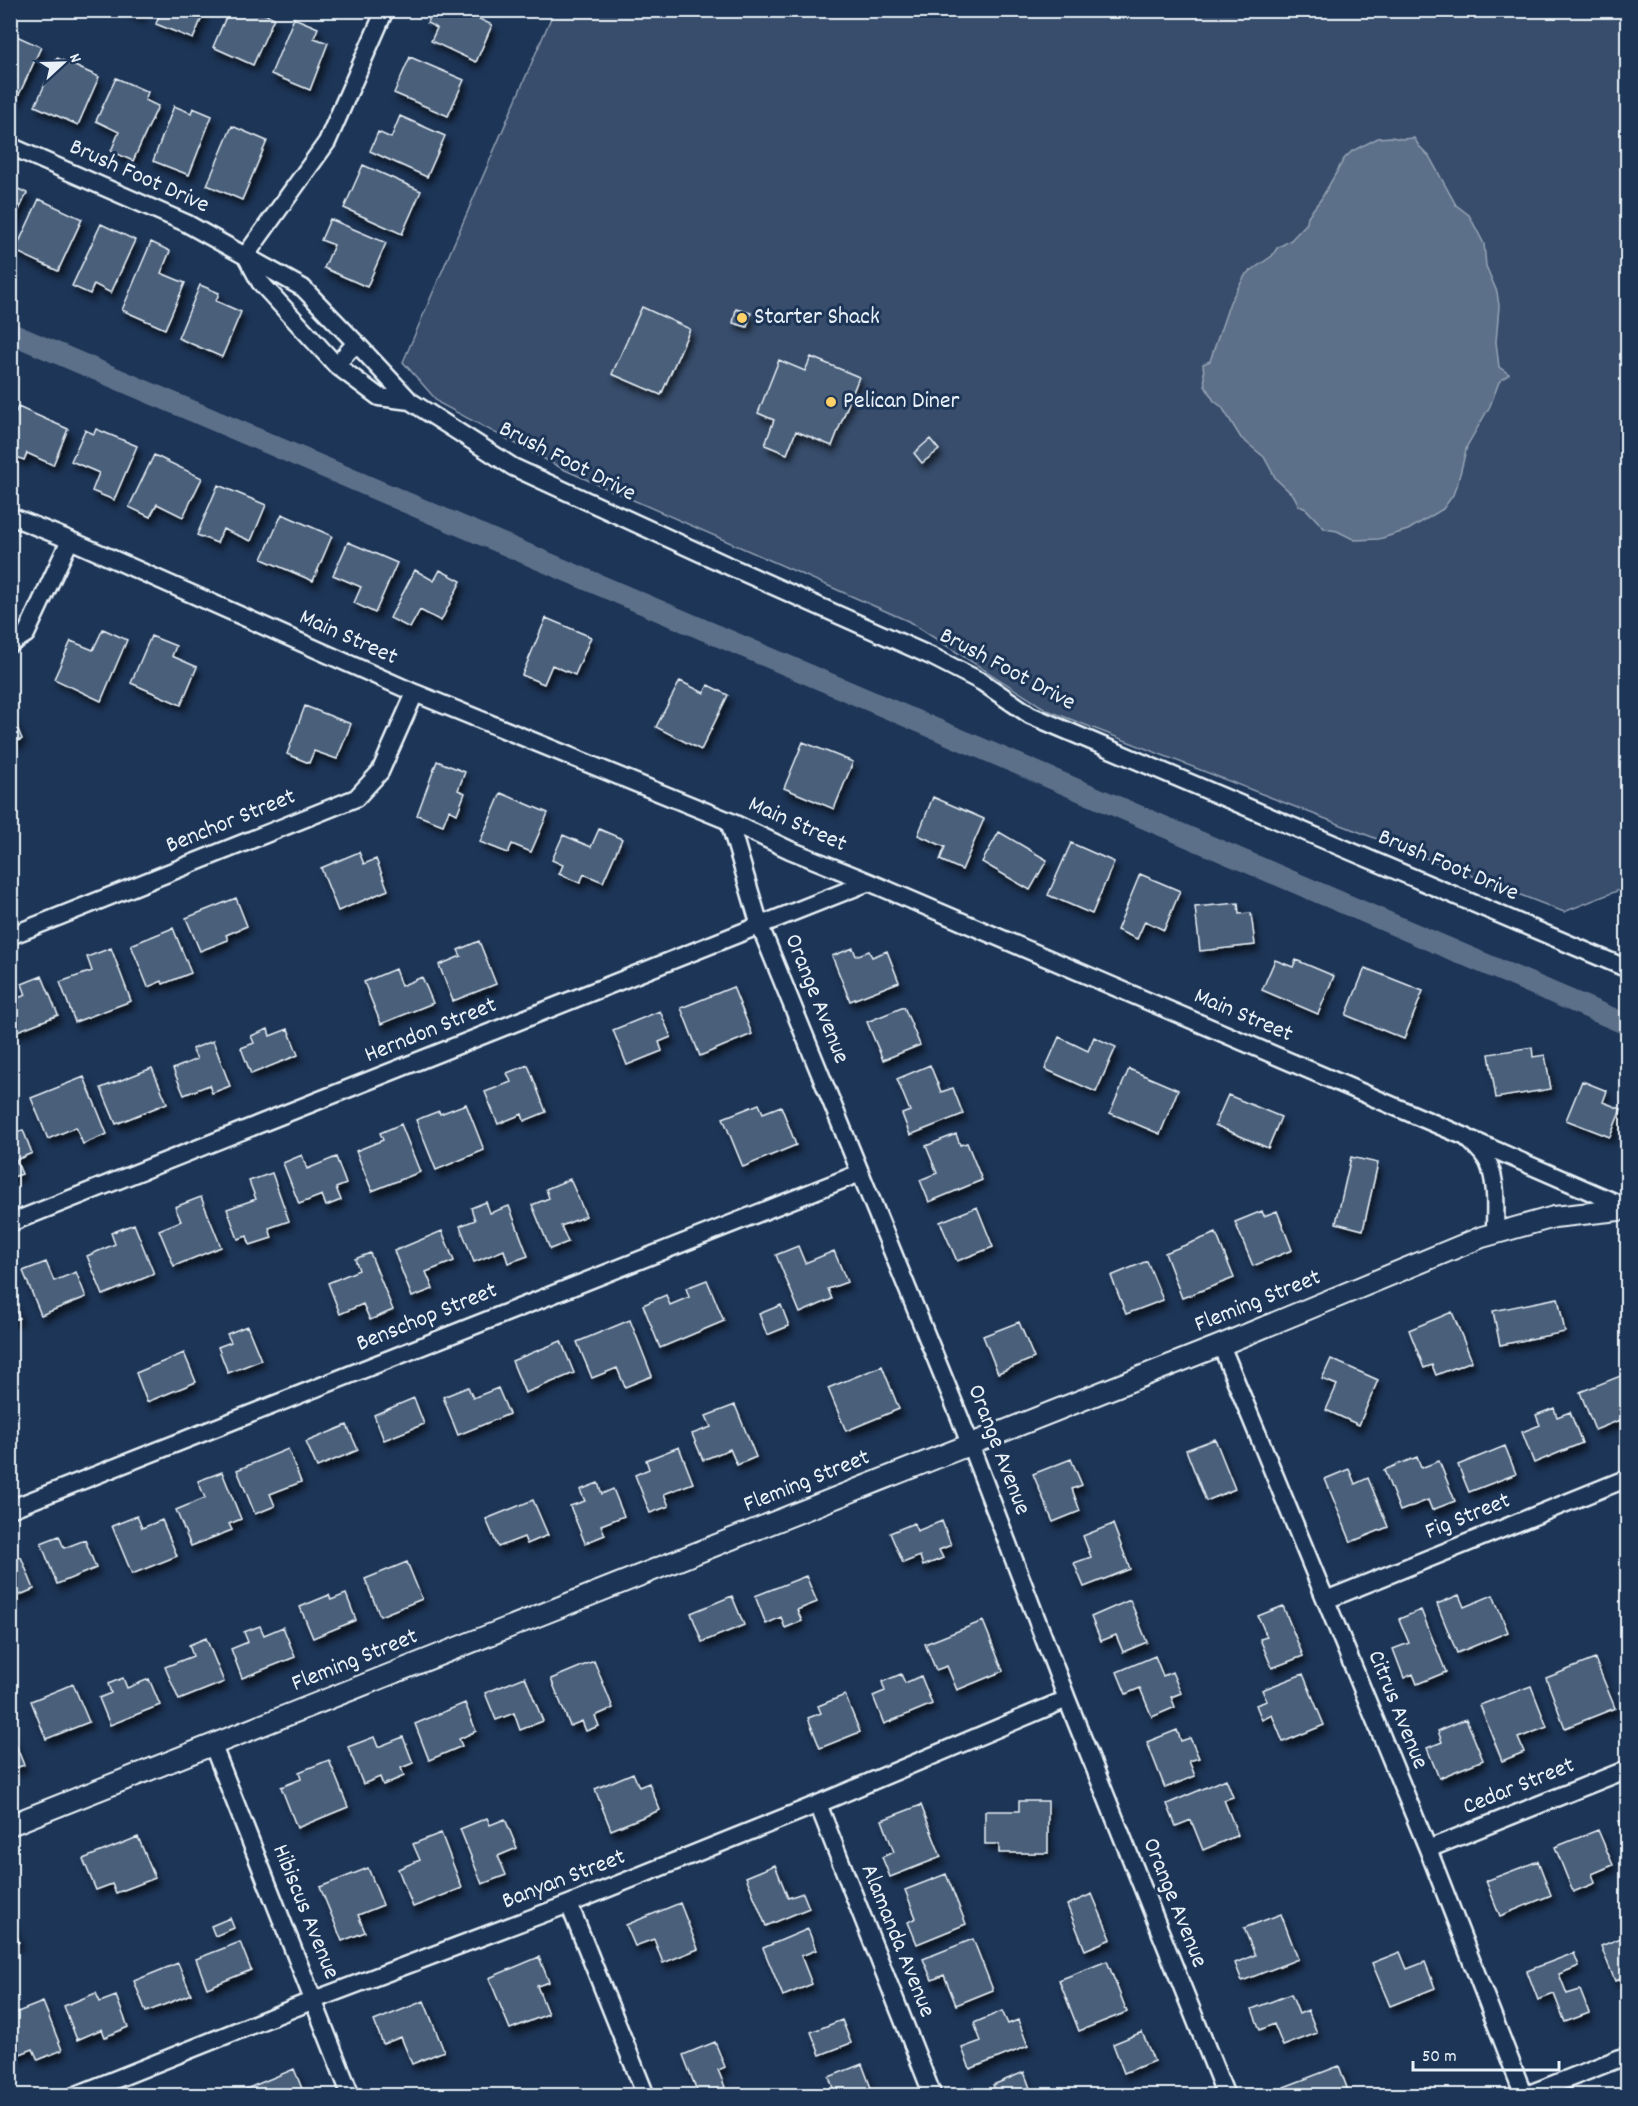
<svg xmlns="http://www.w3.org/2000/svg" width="1638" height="2106" viewBox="0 0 1638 2106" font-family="Dekko,sans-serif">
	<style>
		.green { fill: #374d6c; stroke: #909fb2; stroke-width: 1.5 }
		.water { fill: #5d7089; stroke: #95a4b5; stroke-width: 1.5 }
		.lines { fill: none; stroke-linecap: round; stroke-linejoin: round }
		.canal { stroke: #5d7089; stroke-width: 21 }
		.building { fill: #495e7a; stroke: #e8f1f8; stroke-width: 1.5; filter: url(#shadow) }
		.minor-casing { stroke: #e8f1f8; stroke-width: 21 }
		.tertiary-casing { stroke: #e8f1f8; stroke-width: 24 }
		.minor { stroke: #1d3557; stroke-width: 16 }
		.tertiary { stroke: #1d3557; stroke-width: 20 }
		.poi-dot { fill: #ffd166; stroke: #1d3557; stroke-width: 2 }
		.labels { text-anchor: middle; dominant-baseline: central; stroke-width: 6; stroke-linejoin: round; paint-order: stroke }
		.street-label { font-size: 24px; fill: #e8f1f8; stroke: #1d3557 }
		.poi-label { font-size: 24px; fill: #e8f1f8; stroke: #1d3557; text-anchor: start }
	</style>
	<defs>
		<filter id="shadow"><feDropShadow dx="3.5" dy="6" stdDeviation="3" flood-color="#0009"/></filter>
	</defs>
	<rect width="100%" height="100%" fill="#1d3557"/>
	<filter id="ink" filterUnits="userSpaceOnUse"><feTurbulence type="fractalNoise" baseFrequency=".0167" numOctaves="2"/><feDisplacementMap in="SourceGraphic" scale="12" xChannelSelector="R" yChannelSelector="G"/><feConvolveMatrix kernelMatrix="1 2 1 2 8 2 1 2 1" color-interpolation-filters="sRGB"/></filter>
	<g filter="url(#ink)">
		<!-- green -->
		<path class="green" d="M554 11H1627V887L1564 912 1047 710 908 621 565 470 439 403 403 362Z"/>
		<!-- water -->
		<path class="water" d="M1391 137 1402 139 1414 138 1419 146 1429 156 1456 205 1469 215 1484 244 1486 266 1497 292 1499 306 1496 342 1499 367 1509 374 1499 382 1490 406 1467 446 1459 478 1453 495 1443 509 1408 530 1379 539 1355 540 1337 531 1325 529 1306 509 1299 506 1294 496 1276 479 1264 457 1241 438 1222 407 1214 401 1205 386 1203 364 1210 361 1230 302 1246 274 1272 256 1277 248 1291 240 1307 223 1308 216 1321 199 1344 159 1352 151 1378 138Z"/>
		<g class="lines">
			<!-- canal -->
			<path class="canal" d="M10 333 1628 1025"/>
		</g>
		<!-- building -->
		<path class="building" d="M126 10H143L140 17Z
			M161 10H205L193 39 156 24Z
			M229 10H261L260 12 274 18 253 65 213 47Z
			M432 10H461L492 25 476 62 431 41 437 28 427 23Z
			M294 18 318 28 314 38 328 43 310 90 271 74Z
			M10 33 41 47 16 101 10 98Z
			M410 57 464 80 448 116 394 93Z
			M57 58 99 77 78 125 35 106Z
			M116 78 148 92 145 100 158 106 133 161 111 151 119 132 96 121Z
			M174 106 191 113 193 108 212 116 189 175 153 161Z
			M400 116 445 136 427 177 370 151 378 132 391 138Z
			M232 126 267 141 242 200 207 185Z
			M363 165 421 191 402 234 344 208Z
			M10 185 27 193 10 229Z
			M39 199 82 219 58 271 15 251Z
			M330 219 386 243 367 287 324 268 334 245 321 240Z
			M101 224 135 240 111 293 94 284 90 294 72 286Z
			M151 242 170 251 161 273 185 283 165 329 122 310Z
			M200 285 219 293 216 301 241 312 222 357 178 338Z
			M642 307 690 329 661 395 612 374Z
			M736 309 751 313 747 327 733 323Z
			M811 357 859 377 832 446 796 431 787 454 765 445 774 420 758 413 779 360 805 371Z
			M18 407 68 429 53 465 27 453 24 460 10 454V425Z
			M96 429 137 446 114 500 92 491 99 473 71 461 85 430 94 434Z
			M930 439 939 450 922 463 914 453Z
			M154 455 202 478 183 517 157 504 150 517 129 507Z
			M218 485 266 505 251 541 223 529 217 543 197 535Z
			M282 514 332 536 313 581 262 559Z
			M348 542 397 563 375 613 354 603 361 587 333 575Z
			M415 570 434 581 440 570 461 581 441 621 420 610 410 628 390 618Z
			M546 618 591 637 575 675 552 665 544 684 522 675Z
			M103 629 127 640 101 701 54 679 71 641 93 650Z
			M151 636 176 646 172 656 197 667 181 705 131 683Z
			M680 681 704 693 708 685 728 695 701 750 656 727Z
			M305 706 351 724 337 759 314 751 309 763 287 754Z
			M10 711 22 739 10 744Z
			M803 742 853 762 834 809 784 788Z
			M437 761 465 772 458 790 465 793 457 814 449 810 443 825 417 815Z
			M501 793 548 813 531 852 512 844 508 853 480 842Z
			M933 797 984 819 962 870 940 860 945 847 918 835Z
			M599 829 622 839 603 882 584 874 580 883 559 874 563 865 552 860 563 835 591 847Z
			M999 832 1047 860 1030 890 982 862Z
			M1071 843 1114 862 1092 914 1048 895Z
			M359 852 364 864 376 859 388 890 338 911 321 868Z
			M1140 874 1180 891 1164 930 1145 921 1137 939 1117 930Z
			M236 898 247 926 226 935 228 940 200 951 186 918Z
			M1238 903 1239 914 1251 913 1255 945 1200 951 1195 907Z
			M173 928 191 973 163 984 162 981 148 987 131 945Z
			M479 941 496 984 453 1001 439 965 461 956 458 950Z
			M111 948 131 1001 75 1022 60 982 92 971 87 957Z
			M853 948 856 956 869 951 872 957 887 951 899 982 850 1001 832 956Z
			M1275 960 1293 967 1296 960 1334 976 1318 1014 1262 990Z
			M1365 968 1423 991 1404 1039 1346 1015Z
			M395 969 401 986 422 977 433 1003 381 1024 364 982Z
			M42 976 58 1015 10 1034V1001L26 995 22 984Z
			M733 987 752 1034 700 1056 681 1008Z
			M904 1007 920 1045 883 1060 867 1022Z
			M660 1011 671 1037 659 1042 662 1051 627 1065 613 1030Z
			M268 1029 270 1036 288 1029 298 1055 251 1074 241 1048 254 1043 251 1036Z
			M1059 1037 1088 1051 1094 1037 1116 1047 1096 1092 1045 1069Z
			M213 1041 230 1086 212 1093 209 1085 184 1095 173 1069 197 1059 192 1049Z
			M1532 1047 1533 1057 1545 1055 1551 1089 1496 1098 1489 1054Z
			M528 1065 546 1112 524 1121 522 1114 498 1124 485 1092 511 1082 507 1073Z
			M930 1065 941 1092 953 1088 963 1114 910 1135 902 1114 910 1111 897 1079Z
			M152 1068 167 1103 116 1124 101 1088Z
			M1129 1069 1178 1090 1160 1134 1110 1113Z
			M84 1077 107 1134 83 1144 76 1127 48 1139 31 1098Z
			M1582 1081 1607 1091 1603 1102 1621 1109 1610 1137 1566 1120Z
			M1228 1095 1281 1117 1268 1148 1215 1125Z
			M466 1104 484 1150 436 1170 416 1120 439 1111 440 1114Z
			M759 1104 763 1113 781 1106 796 1145 743 1167 723 1118Z
			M401 1124 420 1172 372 1191 356 1151 383 1140 380 1133Z
			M23 1130 32 1153 16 1160 22 1174 10 1178V1134Z
			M956 1134 960 1145 967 1143 982 1180 929 1202 920 1180 937 1173 926 1146Z
			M302 1155 307 1169 336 1157 346 1184 336 1188 341 1200 326 1206 322 1195 299 1204 283 1163Z
			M1351 1157 1378 1163 1363 1230 1336 1223Z
			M272 1173 289 1221 269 1228 272 1238 250 1245 247 1236 238 1239 227 1209 256 1199 249 1181Z
			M570 1179 586 1216 561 1226 568 1242 550 1249 532 1205 549 1198 546 1189Z
			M201 1197 221 1247 174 1266 159 1230 181 1221 175 1207Z
			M486 1202 490 1213 509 1206 528 1256 508 1263 504 1250 474 1262 460 1226 475 1220 471 1208Z
			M977 1207 993 1247 957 1261 940 1222Z
			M1262 1211 1264 1216 1277 1211 1292 1250 1253 1266 1235 1222Z
			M134 1224 154 1274 103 1295 87 1256 115 1244 111 1233Z
			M442 1231 454 1261 426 1272 433 1289 412 1297 394 1251Z
			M1216 1233 1234 1278 1182 1298 1165 1253Z
			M798 1246 805 1263 834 1251 847 1282 828 1289 832 1299 800 1313 776 1255Z
			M370 1253 393 1310 370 1320 363 1304 340 1314 328 1283 359 1270 355 1259Z
			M1147 1261 1163 1300 1126 1314 1111 1276Z
			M46 1262 54 1281 76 1272 86 1297 41 1315 23 1271Z
			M707 1280 724 1321 660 1348 643 1305 666 1295 670 1305 689 1297 686 1288Z
			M10 1295 19 1318 10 1321Z
			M1558 1298 1565 1332 1500 1345 1493 1311Z
			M781 1305 789 1326 767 1335 759 1314Z
			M1452 1312 1472 1361 1436 1375 1432 1365 1424 1368 1409 1330Z
			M630 1320 652 1376 625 1387 617 1368 592 1378 577 1342Z
			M1019 1322 1034 1358 998 1373 983 1336Z
			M247 1326 261 1360 228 1373 218 1347 231 1342 227 1334Z
			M561 1341 574 1373 525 1393 512 1361Z
			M184 1353 196 1382 147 1402 136 1373Z
			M1331 1359 1378 1380 1359 1425 1326 1410 1337 1385 1322 1379Z
			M882 1366 899 1409 846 1431 828 1388Z
			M1628 1373V1427L1623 1429 1620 1420 1595 1430 1580 1392Z
			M468 1387 473 1398 498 1388 509 1414 458 1435 443 1397Z
			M414 1398 424 1424 384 1440 374 1415Z
			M735 1405 756 1457 737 1465 730 1449 703 1460 692 1434 711 1427 706 1416Z
			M1554 1408 1557 1417 1570 1412 1582 1443 1534 1463 1522 1432 1540 1425 1536 1415Z
			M347 1425 358 1450 317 1467 306 1442Z
			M1215 1439 1235 1489 1206 1501 1186 1450Z
			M1505 1446 1516 1474 1469 1492 1458 1465Z
			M679 1447 693 1483 664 1494 669 1506 650 1513 635 1475 649 1469 646 1460Z
			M288 1449 301 1482 270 1494 275 1506 255 1514 237 1470Z
			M1417 1457 1421 1468 1439 1461 1455 1501 1432 1510 1428 1500 1400 1511 1384 1470Z
			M1071 1459 1082 1485 1072 1489 1080 1511 1053 1522 1033 1474Z
			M1349 1469 1355 1484 1368 1478 1388 1527 1351 1542 1325 1479Z
			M222 1472 241 1519 229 1524 232 1530 191 1546 176 1510 205 1498 198 1481Z
			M598 1483 602 1494 613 1489 624 1516 601 1525 605 1535 585 1543 570 1506 585 1501 580 1490Z
			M533 1500 548 1535 527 1544 524 1537 498 1547 486 1519Z
			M137 1516 142 1528 162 1520 177 1556 132 1574 112 1526Z
			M942 1521 951 1545 939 1550 943 1558 923 1566 920 1556 903 1563 890 1533 914 1523 917 1531Z
			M1113 1524 1130 1569 1084 1587 1074 1563 1091 1557 1083 1536Z
			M59 1536 64 1548 85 1540 96 1568 57 1584 41 1543Z
			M21 1557 34 1589 10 1599V1561Z
			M407 1562 422 1599 380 1616 365 1579Z
			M806 1576 817 1602 797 1610 802 1621 785 1628 781 1617 766 1624 755 1596Z
			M346 1594 356 1620 313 1638 300 1607 329 1595 331 1600Z
			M1459 1595 1464 1607 1493 1595 1508 1632 1457 1653 1437 1604Z
			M732 1596 744 1625 702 1642 691 1613Z
			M1130 1600 1147 1642 1123 1652 1116 1635 1101 1641 1091 1617Z
			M1283 1606 1303 1656 1272 1668 1260 1639 1267 1637 1258 1616Z
			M1421 1610 1446 1672 1417 1684 1413 1674 1404 1678 1393 1649 1409 1643 1399 1619Z
			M983 1621 1003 1671 957 1690 947 1666 936 1670 925 1644Z
			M260 1626 264 1635 283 1627 295 1657 242 1678 231 1649 248 1642 244 1632Z
			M206 1638 224 1682 179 1700 165 1667 193 1656 189 1645Z
			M1155 1656 1163 1676 1172 1672 1181 1693 1171 1697 1175 1707 1152 1717 1140 1688 1126 1694 1117 1672Z
			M1595 1659 1615 1708 1565 1728 1546 1678Z
			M594 1661 613 1708 595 1716 599 1726 586 1731 582 1721 570 1726 551 1679Z
			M901 1674 905 1683 921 1676 932 1704 884 1724 873 1696 885 1691 882 1682Z
			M1303 1674 1324 1725 1283 1742 1272 1715 1262 1720 1256 1705 1267 1701 1262 1690Z
			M525 1677 543 1721 520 1730 514 1713 496 1720 485 1693Z
			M123 1678 127 1688 149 1679 160 1705 110 1725 99 1698 111 1693 108 1684Z
			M73 1684 89 1722 46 1739 31 1701Z
			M1531 1686 1547 1727 1518 1738 1524 1752 1502 1761 1480 1705Z
			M845 1695 860 1732 820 1748 808 1718 821 1713 818 1706Z
			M465 1703 476 1731 459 1739 462 1746 429 1760 415 1724Z
			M1466 1719 1483 1760 1439 1778 1427 1748 1442 1742 1438 1731Z
			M1177 1730 1181 1741 1190 1738 1199 1758 1189 1761 1195 1776 1165 1788 1147 1742Z
			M10 1731 24 1765 10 1770Z
			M374 1737 378 1747 403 1737 413 1763 401 1768 404 1776 383 1785 380 1777 363 1784 348 1747Z
			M329 1760 348 1807 297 1828 281 1787 301 1779 299 1772Z
			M633 1773 639 1787 649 1783 660 1810 611 1830 595 1789Z
			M1226 1779 1233 1797 1224 1800 1238 1835 1203 1850 1191 1820 1176 1826 1167 1804Z
			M1019 1801H1048V1853H999V1844H985V1811H1019Z
			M921 1805 941 1857 890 1877 882 1857 894 1852 882 1820Z
			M487 1818 490 1825 505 1819 517 1848 498 1856 506 1875 482 1884 460 1829Z
			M1628 1818V1842L1619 1821Z
			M1598 1830 1613 1865 1592 1874 1595 1883 1573 1892 1555 1847Z
			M441 1833 462 1888 413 1907 398 1869 420 1860 413 1844Z
			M138 1837 155 1878 116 1893 112 1884 96 1890 83 1859Z
			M1538 1861 1551 1895 1500 1916 1486 1881Z
			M775 1865 788 1898 803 1893 809 1908 766 1926 746 1877Z
			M368 1868 383 1905 358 1915 365 1932 342 1941 320 1887Z
			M946 1874 966 1924 917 1944 908 1922 916 1918 905 1890Z
			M1092 1894 1111 1939 1085 1950 1067 1905Z
			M680 1903 698 1949 663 1963 654 1939 635 1946 626 1925Z
			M1281 1914 1298 1959 1242 1981 1235 1963 1255 1955 1244 1928Z
			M10 1918 19 1942 10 1946Z
			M230 1918 234 1928 215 1936 211 1926Z
			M808 1929 816 1950 801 1956 812 1984 783 1996 763 1948Z
			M1628 1935V1976L1615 1981 1601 1946Z
			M973 1939 993 1990 956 2005 944 1975 932 1980 923 1959Z
			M240 1942 251 1970 207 1988 196 1959Z
			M1400 1952 1407 1969 1425 1962 1435 1988 1390 2006 1372 1963Z
			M1574 1953 1579 1966 1559 1974 1567 1994 1580 1990 1589 2013 1565 2022 1554 1994 1538 2000 1527 1971Z
			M539 1957 549 1982 537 1986 548 2014 510 2029 489 1978Z
			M1107 1961 1127 2012 1079 2031 1059 1980Z
			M178 1963 191 1994 146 2012 134 1981Z
			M96 1993 100 2002 116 1996 128 2027 105 2037 102 2029 77 2040 64 2006Z
			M1291 1994 1299 2014 1308 2010 1317 2033 1283 2046 1274 2024 1260 2030 1252 2009Z
			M424 2001 444 2051 412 2064 401 2037 383 2044 374 2021Z
			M43 2002 62 2050 38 2060 33 2049 10 2058V2015Z
			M1002 2011 1008 2024 1018 2020 1028 2046 970 2069 962 2048 981 2041 974 2023Z
			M842 2020 851 2043 820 2055 811 2032Z
			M1142 2032 1154 2061 1124 2073 1113 2044Z
			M715 2042 725 2067 718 2070 725 2087 699 2096 683 2055Z
			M862 2064 874 2096H836L829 2077Z
			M1339 2066 1350 2096H1287L1284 2087Z
			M294 2069 305 2096H248L246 2089Z
			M1024 2072 1033 2096H998L993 2085Z
			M593 2090 595 2096H580Z"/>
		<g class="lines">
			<defs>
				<path id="minor" d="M10 146 186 223 303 288 356 343 410 401 513 467 731 567 933 657 982 682 1030 715 1628 969
					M246 255 327 142 385 10
					M246 256 260 282 336 365 379 397 410 401
					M336 365 356 343
					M10 516 70 540 415 693 729 821 790 850 869 882 1466 1137C1474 1145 1483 1152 1488 1162 1498 1184 1495 1211 1495 1233
					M10 644 26 634 70 540
					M729 821 760 926 960 1418 1067 1699 1226 2096
					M10 936 356 798 380 772 415 693
					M1472 1140 1628 1208
					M10 1223 869 882
					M1221 1345 1428 1849 1524 2096
					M10 1509 860 1173
					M1326 1600 1628 1478
					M213 1746 351 2096
					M818 1804 933 2096
					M1428 1849 1628 1769
					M569 1904 646 2096
					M74 2096 314 2000 569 1904 818 1804 1067 1699
					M1524 2096 1628 2055"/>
				<path id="tertiary" d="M10 1825 1221 1345 1482 1237 1554 1217 1628 1209"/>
			</defs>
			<!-- minor casing -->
			<use href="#minor" class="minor-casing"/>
			<!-- tertiary casing -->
			<use href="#tertiary" class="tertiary-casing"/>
			<!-- minor -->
			<use href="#minor" class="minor"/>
			<!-- tertiary -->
			<use href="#tertiary" class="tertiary"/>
		</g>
	</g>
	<!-- markers -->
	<g class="poi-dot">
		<circle cx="742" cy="318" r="6"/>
		<circle cx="831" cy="402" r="6"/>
	</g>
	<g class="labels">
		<!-- street labels -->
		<g class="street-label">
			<text transform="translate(139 177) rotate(24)">Brush Foot Drive</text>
			<text transform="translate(567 462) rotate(27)">Brush Foot Drive</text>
			<text transform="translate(348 638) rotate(24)">Main Street</text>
			<text transform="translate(1007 670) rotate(28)">Brush Foot Drive</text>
			<text transform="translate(231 822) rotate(-22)">Benchor Street</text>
			<text transform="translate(797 825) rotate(24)">Main Street</text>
			<text transform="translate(1448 866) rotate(23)">Brush Foot Drive</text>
			<text transform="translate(816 999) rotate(68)">Orange Avenue</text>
			<text transform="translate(1243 1016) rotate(23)">Main Street</text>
			<text transform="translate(431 1031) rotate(-22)">Herndon Street</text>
			<text transform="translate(1258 1302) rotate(-22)">Fleming Street</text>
			<text transform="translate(427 1318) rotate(-22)">Benschop Street</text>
			<text transform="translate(998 1450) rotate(69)">Orange Avenue</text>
			<text transform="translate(807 1482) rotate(-22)">Fleming Street</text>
			<text transform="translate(1468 1517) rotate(-22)">Fig Street</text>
			<text transform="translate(355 1661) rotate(-22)">Fleming Street</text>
			<text transform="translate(1397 1710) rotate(68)">Citrus Avenue</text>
			<text transform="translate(1519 1787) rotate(-22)">Cedar Street</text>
			<text transform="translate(564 1880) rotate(-21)">Banyan Street</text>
			<text transform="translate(1174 1903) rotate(68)">Orange Avenue</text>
			<text transform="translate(305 1912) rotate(68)">Hibiscus Avenue</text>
			<text transform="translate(897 1941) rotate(68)">Alamanda Avenue</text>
		</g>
		<!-- poi labels -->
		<g class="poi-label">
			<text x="754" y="318">Starter Shack</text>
			<text x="843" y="402">Pelican Diner</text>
		</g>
	</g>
	<!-- margin -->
	<rect width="1638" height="2106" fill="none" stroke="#1d3557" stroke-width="36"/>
	<rect x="18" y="18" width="1602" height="2070" fill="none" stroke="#e8f1f8" stroke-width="2" filter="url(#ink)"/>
	<!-- north arrow -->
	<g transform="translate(63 63) rotate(68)" stroke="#1d3557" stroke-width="4.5" paint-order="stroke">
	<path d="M0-4.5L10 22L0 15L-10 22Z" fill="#e8f1f8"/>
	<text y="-9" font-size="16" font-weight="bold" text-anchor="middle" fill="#e8f1f8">N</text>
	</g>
	<!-- scale -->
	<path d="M1413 2061v9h146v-9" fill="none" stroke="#e8f1f8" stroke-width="3"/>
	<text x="1422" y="2061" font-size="18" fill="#e8f1f8" stroke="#1d3557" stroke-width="4.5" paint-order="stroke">50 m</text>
</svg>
